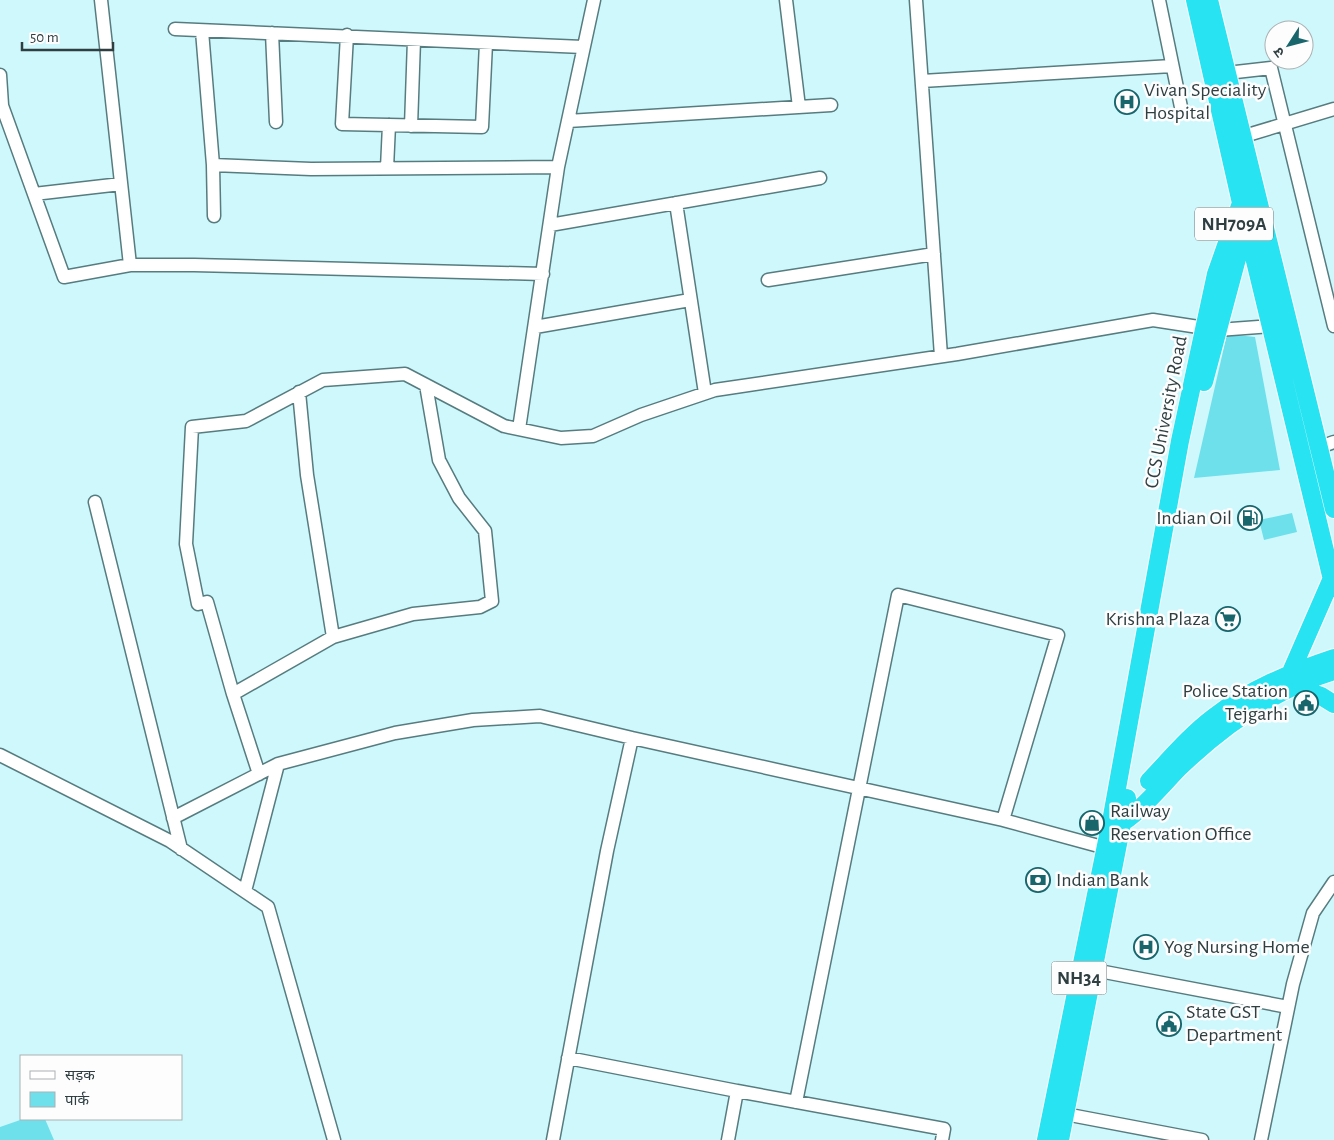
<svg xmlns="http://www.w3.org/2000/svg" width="1334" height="1140" viewBox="0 0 1334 1140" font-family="'Alegreya Sans','Noto Sans Devanagari',sans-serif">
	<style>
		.green { fill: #6ee0eb }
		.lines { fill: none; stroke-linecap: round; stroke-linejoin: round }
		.minor-casing { stroke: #567c7f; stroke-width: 15 }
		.highway-casing { stroke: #fff; stroke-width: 20 }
		.minor { stroke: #fff; stroke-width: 12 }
		.highway { stroke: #28e3f2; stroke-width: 18 }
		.labels { text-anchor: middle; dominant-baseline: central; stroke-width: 5; stroke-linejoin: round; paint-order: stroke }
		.shield { fill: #fdfdfd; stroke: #6d7879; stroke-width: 1 }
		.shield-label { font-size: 19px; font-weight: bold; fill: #2f3f41 }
		.poi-label { font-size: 20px; fill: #2f3f41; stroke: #fdfdfd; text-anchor: start }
		.street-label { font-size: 20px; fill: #2f3f41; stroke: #fdfdfd }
	</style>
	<rect width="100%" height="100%" fill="#cff8fd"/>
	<!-- green -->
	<path class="green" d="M1227 334 1255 337 1280 470 1194 478Z
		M1292 513 1297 532 1264 540 1259 520Z
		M23 1119H45L54 1140H0V1127Z"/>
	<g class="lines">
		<defs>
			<path id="minor" d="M101 0 130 265H194L543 274
				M786 0 799 107
				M916 0 941 356
				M1159 0 1182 112
				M175 29 583 47
				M202 31 213 165 214 216
				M272 33 276 122
				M347 35 342 124 482 127 486 43
				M1227 73 1271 68 1334 326
				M0 75 2 105
				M922 81 1172 66
				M0 100 64 277 130 265
				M568 121 831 105
				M411 126 414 40
				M1241 137 1334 109
				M213 165 311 169 558 167
				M387 168 389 125
				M34 194 121 184
				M676 203 705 393
				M550 225 820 178
				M768 280 934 254
				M535 327 690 300
				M299 392 307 475 333 637
				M519 429 558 167 594 0
				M1320 447 1334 442
				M95 502 181 849
				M233 694 333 637 413 614 480 607 492 601 485 531 459 498 439 460 426 385
				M632 738 1003 820
				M0 755 170 841 268 907 334 1140
				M259 774 233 694 207 602 198 604 186 544 192 427 246 421 323 380 405 374 504 426 561 438 593 436 641 415 715 390 957 354 1153 320 1218 330 1272 326
				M173 818 278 764 395 733 473 720 540 716 632 738 607 851 553 1140
				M245 891 278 764
				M1094 970 1288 1007
				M568 1058 737 1091
				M796 1102 898 595 1058 635 1003 820 1106 848
				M1065 1114 1202 1140
				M728 1140 737 1091 944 1129 942 1140
				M1261 1140 1293 984 1313 913 1334 882"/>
			<path id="highway" d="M1195 0 1241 203 1334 588
				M1209 0 1334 509
				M1204 382 1246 225 1260 212
				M1291 672 1332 578
				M1296 687 1321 696 1334 704
				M1149 781C1170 759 1190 735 1214 717 1250 689 1292 672 1334 658
				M1119 824C1136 817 1165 782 1180 767 1223 726 1276 688 1334 671
				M1046 1140 1112 816 1180 441 1216 274 1241 203 1255 192
				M1060 1140 1127 798"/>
		</defs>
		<!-- minor casing -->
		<use href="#minor" class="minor-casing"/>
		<!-- highway casing -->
		<use href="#highway" class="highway-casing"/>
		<!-- minor -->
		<use href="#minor" class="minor"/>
		<!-- highway -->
		<use href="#highway" class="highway"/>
	</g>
	<!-- icons -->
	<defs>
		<symbol id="hospital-ring" viewBox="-11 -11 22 22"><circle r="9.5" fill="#fdfdfd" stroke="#18656c" stroke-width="1.5"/><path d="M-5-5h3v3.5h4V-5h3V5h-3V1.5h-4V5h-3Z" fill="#18656c"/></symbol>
		<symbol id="fuel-ring" viewBox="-11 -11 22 22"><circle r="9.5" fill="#fdfdfd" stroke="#18656c" stroke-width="1.5"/><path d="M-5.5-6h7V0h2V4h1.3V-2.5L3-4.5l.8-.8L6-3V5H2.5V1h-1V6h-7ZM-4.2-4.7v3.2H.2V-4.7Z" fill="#18656c"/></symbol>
		<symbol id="supermarket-ring" viewBox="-11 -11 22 22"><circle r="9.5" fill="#fdfdfd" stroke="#18656c" stroke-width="1.5"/><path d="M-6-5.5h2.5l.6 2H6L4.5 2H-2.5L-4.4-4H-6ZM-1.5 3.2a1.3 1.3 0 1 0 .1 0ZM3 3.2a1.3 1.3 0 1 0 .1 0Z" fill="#18656c"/></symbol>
		<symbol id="civic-ring" viewBox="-11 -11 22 22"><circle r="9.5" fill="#fdfdfd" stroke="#18656c" stroke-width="1.5"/><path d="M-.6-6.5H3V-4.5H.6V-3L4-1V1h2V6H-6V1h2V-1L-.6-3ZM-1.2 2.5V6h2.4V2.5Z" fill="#18656c"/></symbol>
		<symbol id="shop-ring" viewBox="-11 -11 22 22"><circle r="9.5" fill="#fdfdfd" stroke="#18656c" stroke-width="1.5"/><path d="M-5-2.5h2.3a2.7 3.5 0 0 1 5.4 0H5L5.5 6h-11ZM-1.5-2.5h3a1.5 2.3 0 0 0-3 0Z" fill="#18656c"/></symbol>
		<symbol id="bank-ring" viewBox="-11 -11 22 22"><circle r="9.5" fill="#fdfdfd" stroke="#18656c" stroke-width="1.5"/><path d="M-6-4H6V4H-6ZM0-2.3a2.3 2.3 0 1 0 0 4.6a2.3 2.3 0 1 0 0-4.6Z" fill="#18656c"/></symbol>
	</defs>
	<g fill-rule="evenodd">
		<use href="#hospital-ring" x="1113" y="88" width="28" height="28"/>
		<use href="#fuel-ring" x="1236" y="504" width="28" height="28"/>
		<use href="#supermarket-ring" x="1214" y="605" width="28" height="28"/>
		<use href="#civic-ring" x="1292" y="689" width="28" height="28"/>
		<use href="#shop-ring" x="1078" y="809" width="28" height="28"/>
		<use href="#bank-ring" x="1024" y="866" width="28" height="28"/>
		<use href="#hospital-ring" x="1132" y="933" width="28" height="28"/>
		<use href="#civic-ring" x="1155" y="1010" width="28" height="28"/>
	</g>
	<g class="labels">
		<!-- shield labels -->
		<g class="shield">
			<rect x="1195" y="207.5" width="78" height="33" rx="4"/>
			<rect x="1051.5" y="961.5" width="55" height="33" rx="4"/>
		</g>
		<g class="shield-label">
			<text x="1234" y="224">NH709A</text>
			<text x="1079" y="978">NH34</text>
		</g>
		<!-- poi labels -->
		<g class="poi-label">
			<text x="1144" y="90">Vivan Speciality<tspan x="1144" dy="23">Hospital</tspan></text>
			<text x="1232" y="518" text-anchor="end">Indian Oil</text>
			<text x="1210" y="619" text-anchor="end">Krishna Plaza</text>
			<text x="1288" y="691" text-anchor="end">Police Station<tspan x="1288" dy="23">Tejgarhi</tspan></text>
			<text x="1110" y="811">Railway<tspan x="1110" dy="23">Reservation Office</tspan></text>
			<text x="1056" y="880">Indian Bank</text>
			<text x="1164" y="947">Yog Nursing Home</text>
			<text x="1186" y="1012">State GST<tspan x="1186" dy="23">Department</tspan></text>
		</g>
		<!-- street labels -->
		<g class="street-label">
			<text transform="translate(1166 412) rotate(-79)">CCS University Road</text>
		</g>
	</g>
	<!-- legend -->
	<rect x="20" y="1055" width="162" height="65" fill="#fdfdfd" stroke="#abb1b2"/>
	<rect x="30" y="1071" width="25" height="8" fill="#ffffff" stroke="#abb1b2"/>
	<text x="65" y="1080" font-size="15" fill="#2f3f41">सड़क</text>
	<rect x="30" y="1092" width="25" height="15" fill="#6ee0eb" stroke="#abb1b2"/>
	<text x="65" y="1105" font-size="15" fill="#2f3f41">पार्क</text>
	<!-- north arrow -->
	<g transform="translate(1289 45) rotate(234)"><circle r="24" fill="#fdfdfd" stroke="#abb1b2"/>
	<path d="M0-4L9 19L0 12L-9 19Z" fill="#18656c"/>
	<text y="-8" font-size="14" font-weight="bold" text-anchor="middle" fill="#2f3f41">उ</text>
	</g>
	<!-- scale -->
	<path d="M22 42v8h91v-8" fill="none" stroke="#2f3f41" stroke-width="2.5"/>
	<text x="30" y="42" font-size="15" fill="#2f3f41" stroke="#fdfdfd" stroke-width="4" paint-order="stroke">50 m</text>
</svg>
